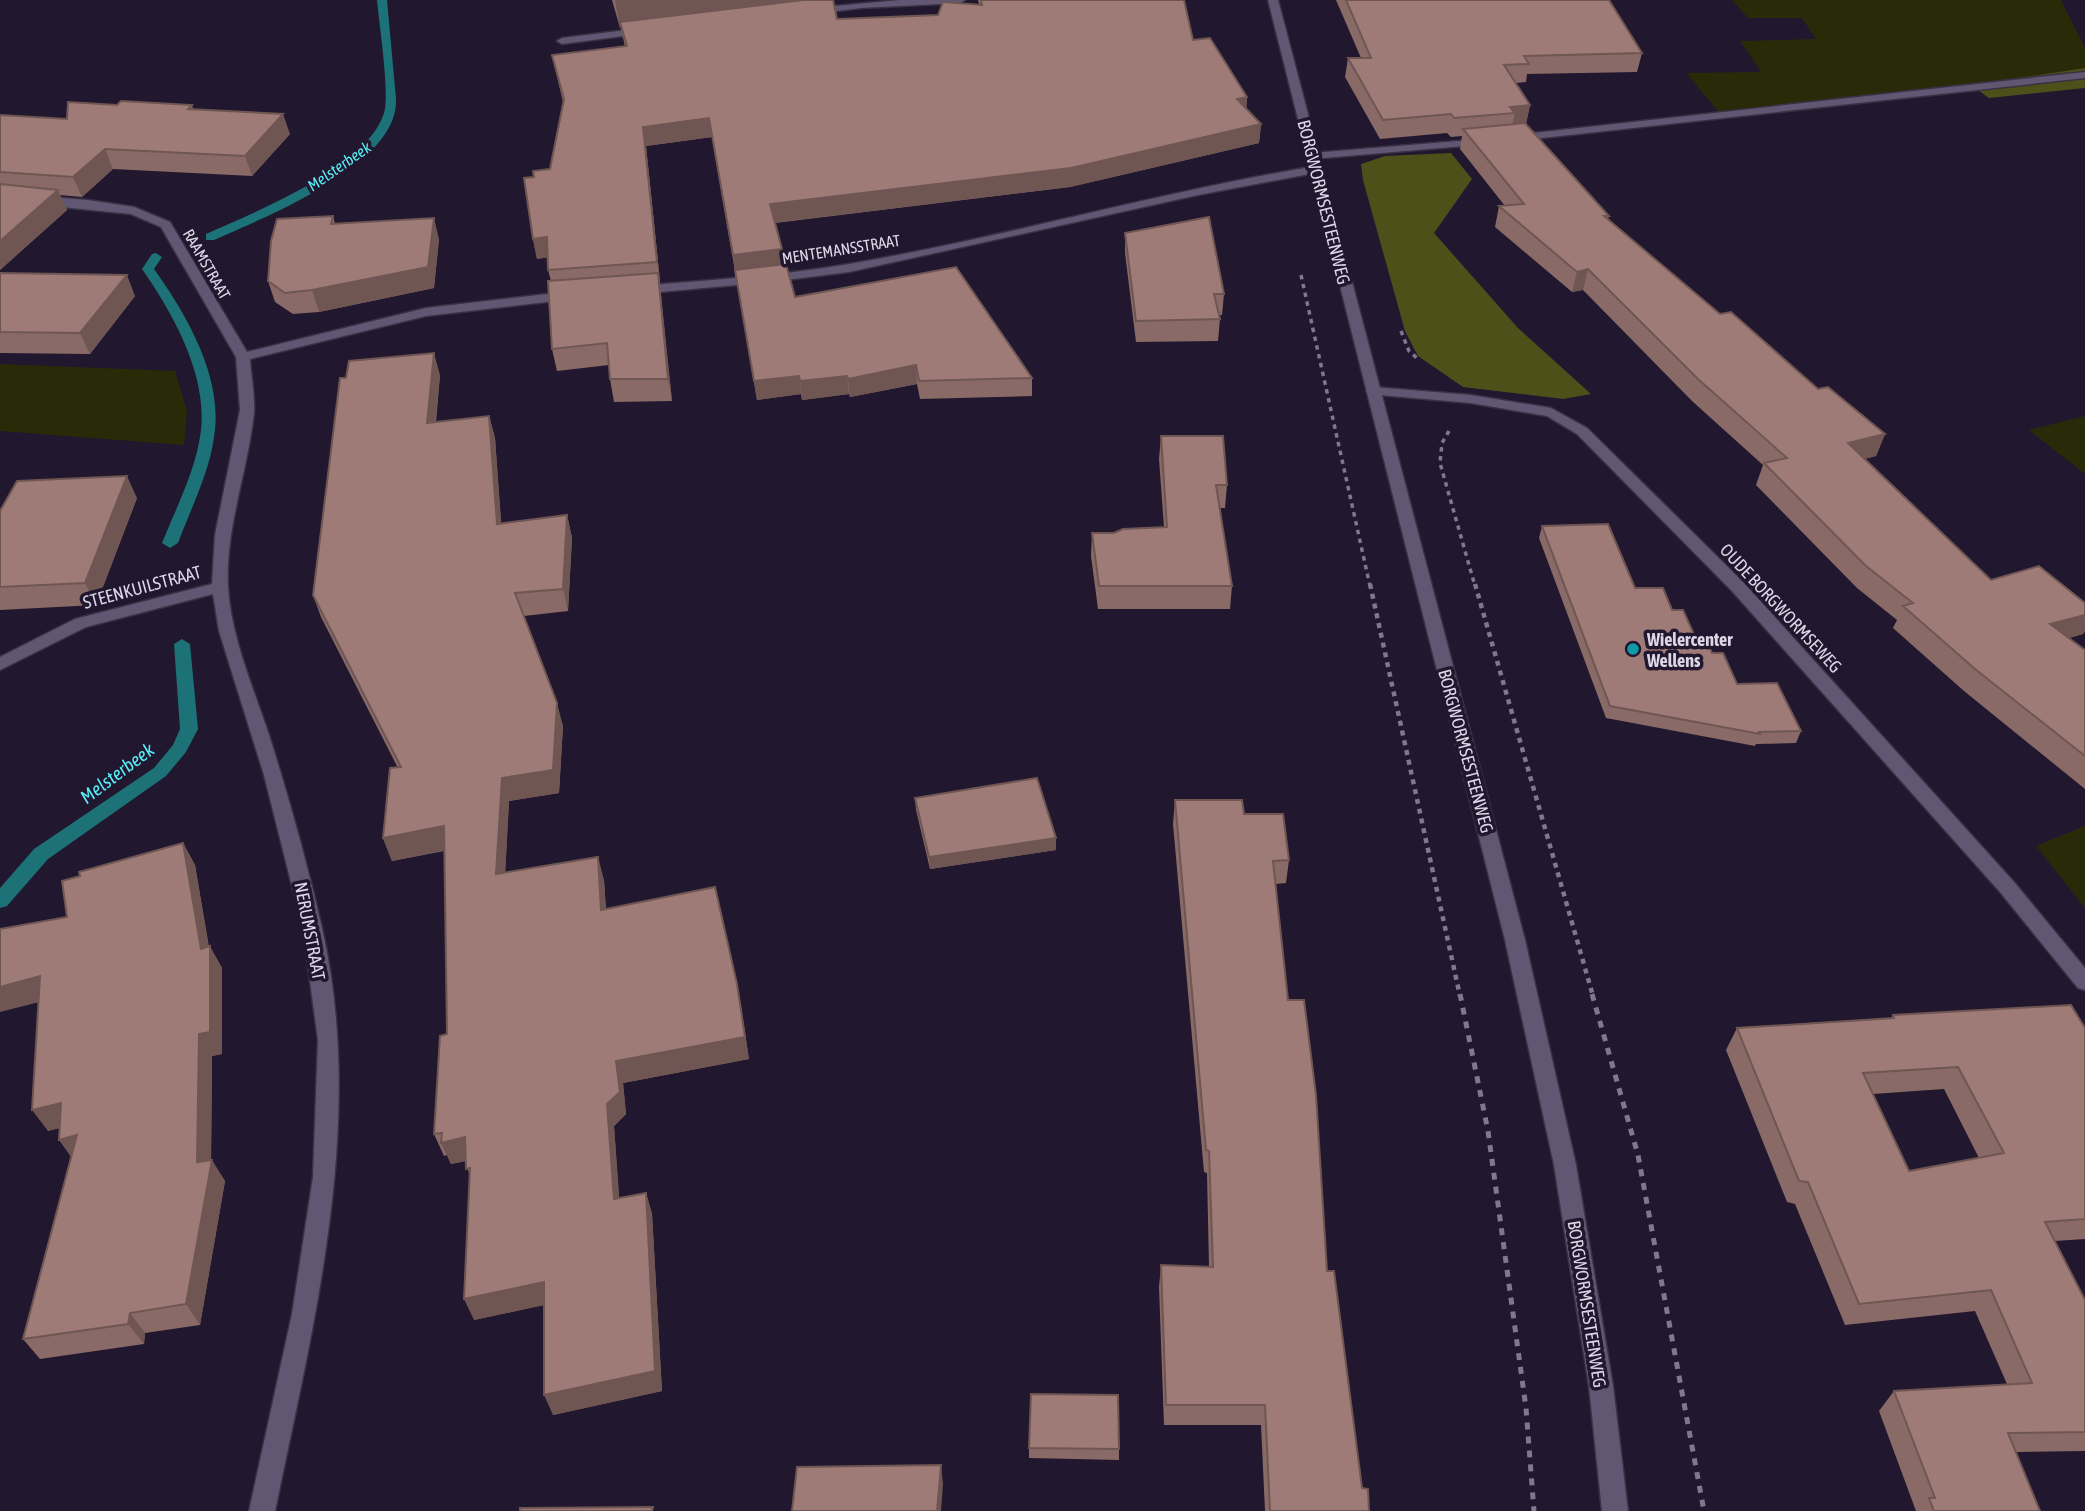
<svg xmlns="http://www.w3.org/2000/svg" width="2085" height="1511" viewBox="0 0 2085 1511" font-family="'Asap Condensed',sans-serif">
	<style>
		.green { fill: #292b08 }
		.forest { fill: #4d5119 }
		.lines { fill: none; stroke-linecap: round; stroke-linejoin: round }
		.stream { fill: #1c7276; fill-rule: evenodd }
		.street-casing { stroke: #393144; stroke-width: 3 }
		.secondary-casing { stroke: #393144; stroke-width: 3 }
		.path-far2 { stroke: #80788c; stroke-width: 3.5; stroke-dasharray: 4.5 4.5; stroke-linecap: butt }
		.path-far1 { stroke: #80788c; stroke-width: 4.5; stroke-dasharray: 5 5; stroke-linecap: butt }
		.path { stroke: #80788c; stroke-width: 5; stroke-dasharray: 7 7; stroke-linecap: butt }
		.street { fill: #625773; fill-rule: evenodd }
		.secondary { fill: #625773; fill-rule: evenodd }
		.wall { fill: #896a66; fill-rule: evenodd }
		.shaded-wall { fill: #6f5653 }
		.building { fill: #9f7b77; stroke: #6f5653; stroke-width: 2; fill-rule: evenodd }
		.culture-dot { fill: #0f9aa8; stroke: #21172f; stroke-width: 2.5 }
		.labels { text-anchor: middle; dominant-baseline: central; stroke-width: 7; stroke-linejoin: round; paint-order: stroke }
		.far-water-label { font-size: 16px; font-style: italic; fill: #58f0f8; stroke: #21172f }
		.far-street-label { font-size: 16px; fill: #dcd6e6; stroke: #21172f }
		.street-label { font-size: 18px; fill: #dcd6e6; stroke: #21172f }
		.poi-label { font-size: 18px; font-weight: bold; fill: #dcd6e6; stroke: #21172f; text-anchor: start }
		.water-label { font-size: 19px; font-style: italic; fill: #58f0f8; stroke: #21172f }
	</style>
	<rect width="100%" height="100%" fill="#21172f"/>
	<!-- green -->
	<path class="green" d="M1732 0H2061L2085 48V68L1971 85 1718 111 1686 73 1761 72 1740 41 1816 39 1802 18H1748Z
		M0 364 175 371 187 411 184 445 0 431Z
		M2085 416V474L2029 430Z
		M2085 826V908L2036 846Z"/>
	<!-- forest -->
	<path class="forest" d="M2085 68V88L1989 98 1971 85Z
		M1451 153 1472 179 1434 233 1518 328 1591 394 1563 399 1463 387 1418 356 1405 331 1363 180 1361 164 1385 156Z"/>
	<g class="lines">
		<!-- stream -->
		<path class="stream" d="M377 0H387L396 99C399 165 265 217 214 240H206V234C255 212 367 168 384 113 390 95 379 23 377 0Z
			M156 253 162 257 154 269C187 315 224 379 214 437 209 474 191 508 178 543L170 548 162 543C176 508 194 474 200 437 210 379 174 315 142 269L152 254Z
			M182 639 190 644 198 729 186 752 166 776 48 859 7 906 0 908V888L34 849 154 768 173 745 180 729 174 644Z"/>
		<defs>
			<path id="street" d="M900 0H965L960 3 861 8 813 14 808 11 813 8Z
				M643 28 648 31 647 33 562 44 557 41 562 38Z
				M2085 72V78L1514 141 1508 138 1514 135Z
				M1483 139 1487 140V144L1312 159 1306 156 1312 153Z
				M1316 166 1320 168V172L1198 195 849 272 770 282 638 294 632 290 638 286C708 280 779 276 849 264 1006 237 1159 192 1316 166Z
				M0 193 88 200 134 207 170 222 247 352 426 308 572 291 578 295 572 299 426 316 250 359C251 376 255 395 254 412 248 471 225 528 228 587 231 637 253 687 269 735 289 798 307 863 322 928 366 1121 314 1321 275 1511H249L292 1314 313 1177 318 1040 303 930 264 775 219 631 213 594 86 627 0 670V657L75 619 212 584 215 535 240 410 236 357 161 227 131 214 0 201Z
				M1373 387 1471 395 1551 408 1587 428 1744 583 2014 882 2085 968V990L2078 988 2000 892 1732 591 1577 434 1547 416 1471 403 1368 394 1366 391Z"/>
			<path id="secondary" d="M1268 0H1278L1525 940 1576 1165 1613 1386 1628 1511H1602L1589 1386 1554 1165 1505 940Z"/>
		</defs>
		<!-- street casing -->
		<use href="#street" class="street-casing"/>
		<!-- secondary casing -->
		<use href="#secondary" class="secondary-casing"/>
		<!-- path-far2 -->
		<path class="path-far2" d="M1301 275 1370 586
			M1401 331 1409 351 1418 359
			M1449 431 1442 443 1440 463 1475 586"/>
		<!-- path-far1 -->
		<path class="path-far1" d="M1370 584 1460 996
			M1475 584 1593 996"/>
		<!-- path -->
		<path class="path" d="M1460 994 1488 1131 1526 1408 1534 1511
			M1592 994 1638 1155 1704 1511"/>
		<!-- street -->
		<use href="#street" class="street"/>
		<!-- secondary -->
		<use href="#secondary" class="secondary"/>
	</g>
	<!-- wall -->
	<path class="wall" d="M612 0H833L837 19 938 15 979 4 978 0H1184L1193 40 1247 97 1246 109 1261 124 1259 143 1070 187 775 223 782 249 784 264 795 297 1032 378V396L920 399 917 384 850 397 849 394 802 400 801 394 757 400 712 137 646 146 660 281H659L672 401 614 402 610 379 609 365 557 371 552 349 551 281 548 270V257L537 259 533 239 534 177 550 169 563 102 552 55 625 47 621 28H620Z
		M1336 0H1609L1642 53 1637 72 1527 74 1526 82 1516 83 1530 105 1526 124 1609 216 1608 219 1720 314 1818 389 1885 434 1876 456 1864 459 1991 580 2085 603V631L2083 634 2069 638 2085 650V789L1964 691 1893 628 1897 620 1857 588 1756 485 1763 465 1692 401 1583 290 1572 292 1495 227 1499 206H1505L1460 149 1462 136 1451 137 1447 133 1380 139 1345 77 1348 58H1361Z
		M117 105H192L193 109 290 134 252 176 113 169 82 197 60 195 67 210 0 270V115L67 119Z
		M333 216 335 224 439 239 434 288 319 312 293 314 275 302 268 281Z
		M1125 233 1224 294 1222 315H1219L1220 319 1218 341 1136 342 1125 253Z
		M0 273 135 296 90 354 0 353Z
		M440 375 436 422 489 416 495 438 501 524 567 515 572 538 568 611 524 616 563 726 559 793 509 801 505 873 604 880 606 909 741 1006 749 1059 623 1083 626 1114 614 1126 619 1198 646 1193 652 1214 662 1391 553 1415 544 1305 474 1320 470 1178 466 1161 451 1164 447 1155 444 1156 434 1134 447 1034 444 851 392 861 383 838 398 768 321 617 313 595Z
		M1161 436 1227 485 1225 508H1220L1232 586 1230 609H1098L1091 556 1092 533H1114L1164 527 1159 459Z
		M137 498 96 605 0 610V511Z
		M1542 526 1635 588 1672 610 1697 641 1712 653 1737 684 1801 731 1796 743 1756 744 1755 746 1606 718 1539 538Z
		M915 798 1056 838V850L930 869 916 810Z
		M1175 800 1244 814 1289 860 1286 883 1276 884 1288 1000 1327 1271 1362 1488 1369 1511H1265L1261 1425H1164L1159 1287 1161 1265 1209 1267 1207 1173 1204 1172 1173 824Z
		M183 843 195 865 209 947 222 968V1054L212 1056 211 1160 225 1181 200 1325 145 1333 144 1344 40 1359 23 1339 71 1157 59 1128 48 1131 67 917 80 876Z
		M1893 1015 2085 1028V1239L2055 1241 2085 1300V1451L2016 1452 2040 1511H1916L1879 1411 1894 1391 2007 1384 1975 1311 1845 1325 1795 1204 1787 1202 1726 1050 1737 1028 1891 1018ZM1944 1089 1979 1158 1909 1171 1873 1094Z
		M1029 1448 1119 1449V1460L1029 1458Z"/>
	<!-- shaded-wall -->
	<path class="shaded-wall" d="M615 0H831L620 22 621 28H620Z
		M1247 97 1246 116 1237 99Z
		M1530 105 1526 124 1512 126 1515 113 1510 107Z
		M283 114 290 134 252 176 245 156Z
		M709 118 712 137 646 146 660 281 657 262 643 127Z
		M1261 124 1259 143 1070 187 772 223 770 204Z
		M105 149 113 169 82 197 73 177Z
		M58 190 67 210 0 270V241Z
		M434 218 439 239 434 288 319 312 312 290Z
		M547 237 551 257 537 259 533 239Z
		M782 249 784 269 735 275 733 255Z
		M1588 269 1583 290 1572 292 1577 272Z
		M658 273 661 294 672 401 668 379Z
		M127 275 135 296 90 354 80 333Z
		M434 353 440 375 433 445 427 423Z
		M916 365 917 384 850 397 848 379Z
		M799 376 801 394 757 400 754 381Z
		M847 376 849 394 802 400 800 381Z
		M489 416 495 438 503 547 497 524Z
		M1885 434 1876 456 1839 465 1848 443Z
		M127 476 137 498 96 605 85 583Z
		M567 515 572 538 568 611 563 589Z
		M2085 615V631L2083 634 2038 646 2050 624Z
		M557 703 563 726 559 793 509 801 504 897 496 874 502 778Z
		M444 826 452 849 392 861 383 838Z
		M1056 838V850L930 869 929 857Z
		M183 843 195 865 210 955V946L222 968V1054L212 1056 211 1167 212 1160 225 1181 200 1325 186 1304 197 1162 201 949Z
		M598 857 604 880 607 933 601 910Z
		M40 976 55 998 0 1012V987Z
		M737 984 749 1059 623 1083 626 1114 614 1126 621 1221 614 1199 607 1104 616 1061Z
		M61 1103 75 1124 48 1131 32 1110Z
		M77 1135 74 1161 59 1140Z
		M465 1137 474 1159 451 1164 441 1143Z
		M646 1193 652 1214 662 1391 553 1415 544 1395Z
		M544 1282 553 1303 474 1320 464 1299Z
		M130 1313 145 1333 144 1344 128 1324Z
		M941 1465 943 1484 941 1511H937Z"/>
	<!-- building -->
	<path class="building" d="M803 0H833L837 19 938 15 943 2 982 5 981 0H1184L1193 40 1210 38 1247 97 1237 99 1261 124 1071 168 770 204 782 249 733 255 709 118 643 127 657 262 548 270 547 237 533 239 524 178 534 177 533 171 550 169 564 99 552 55 627 46 620 22Z
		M1346 0H1609L1642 53 1524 56 1529 64 1504 65 1530 105 1510 107 1515 113 1454 118 1451 114 1383 120 1348 58H1371Z
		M121 101 192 105 188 109 283 114 245 156 105 149 73 177 0 172V115L67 119 68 102 117 105Z
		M1525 123 1609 216H1604L1720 314 1731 312 1818 389 1828 387 1885 434 1848 443 1991 580 2039 566 2085 603V615L2050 624 2085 650V756L1975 669 1903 606 1913 603 1866 566 1764 463 1787 458 1698 379 1588 269 1577 272 1499 206 1524 204 1463 129Z
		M0 184 58 190 0 241Z
		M333 216 331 224 434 218 428 267 312 290 285 293 268 281 271 241 277 219Z
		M1209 217 1224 294H1214L1220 319 1136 321 1125 233Z
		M786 264 795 297 956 267 1032 378 919 381 916 365 848 379 847 376 800 381 799 376 754 381 735 270Z
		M0 273 127 275 80 333 0 332Z
		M658 273 668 379H610L607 343 552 349 548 281Z
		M434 353 427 423 489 416 497 524 567 515 563 589 515 593 557 703 553 770 502 778 496 874 598 857 601 910 715 887 737 984 745 1037 616 1061 620 1092 607 1104 614 1199 646 1193 655 1371 544 1395V1282L464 1299 470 1168 466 1169 465 1137 441 1143 442 1133 434 1134 440 1036 447 1034 444 826 383 838 390 768 401 767 313 595 340 378H346L349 361Z
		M1161 436H1223L1227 485H1216L1232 586H1099L1092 533H1114L1123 529 1167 527Z
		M127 476 85 583 0 587V511L17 481Z
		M1608 524 1635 588H1663L1672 610H1683L1697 641H1707L1712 653H1723L1737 684 1777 683 1801 731 1759 732 1760 734 1610 706 1542 526Z
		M1037 778 1056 838 929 857 915 798Z
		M1175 800H1242L1244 814H1283L1289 860 1273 861 1288 1000H1304L1316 1095 1327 1271H1334L1362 1488 1368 1489 1369 1511H1270L1265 1405H1166L1161 1265 1213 1267 1209 1151 1206 1150Z
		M183 843 201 949 210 946V1032L199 1034 197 1162 212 1160 186 1304 130 1313 128 1324 23 1339 77 1135 59 1140 61 1103 32 1110 40 976 0 987V929L67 917 62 881 80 876 79 872Z
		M2071 1005 2085 1028V1219L2045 1222 2085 1300V1432L2008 1433 2040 1511H1934L1929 1498H1935L1894 1391 2032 1383 1991 1290 1859 1304 1808 1182 1799 1181 1737 1028 1894 1018 1893 1015ZM1958 1067 2004 1153 1909 1171 1863 1073Z
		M1031 1394 1118 1395 1119 1449 1029 1448Z
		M941 1465 937 1511H792L797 1467Z
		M653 1507 652 1511H520V1508Z"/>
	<!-- markers -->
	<circle class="culture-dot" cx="1633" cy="649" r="7"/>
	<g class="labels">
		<!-- far-water labels -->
		<g class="far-water-label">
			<text transform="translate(339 166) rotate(-35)">Melsterbeek</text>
		</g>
		<!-- far-street labels -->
		<g class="far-street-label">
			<text transform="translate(841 249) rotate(-9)">MENTEMANSSTRAAT</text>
			<text transform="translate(207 264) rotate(60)">RAAMSTRAAT</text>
		</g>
		<!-- street labels -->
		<g class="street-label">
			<text transform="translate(1324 202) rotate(76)">BORGWORMSESTEENWEG</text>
			<text transform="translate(142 587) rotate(-15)">STEENKUILSTRAAT</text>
			<text transform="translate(1781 608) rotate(47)">OUDE BORGWORMSEWEG</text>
			<text transform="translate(1466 751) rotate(75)">BORGWORMSESTEENWEG</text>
			<text transform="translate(310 931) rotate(79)">NERUMSTRAAT</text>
			<text transform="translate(1587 1304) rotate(81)">BORGWORMSESTEENWEG</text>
		</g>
		<!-- poi labels -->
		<g class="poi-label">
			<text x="1647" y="639">Wielercenter<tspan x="1647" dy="21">Wellens</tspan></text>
		</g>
		<!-- water labels -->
		<g class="water-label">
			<text transform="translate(117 773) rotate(-37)">Melsterbeek</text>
		</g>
	</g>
</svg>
